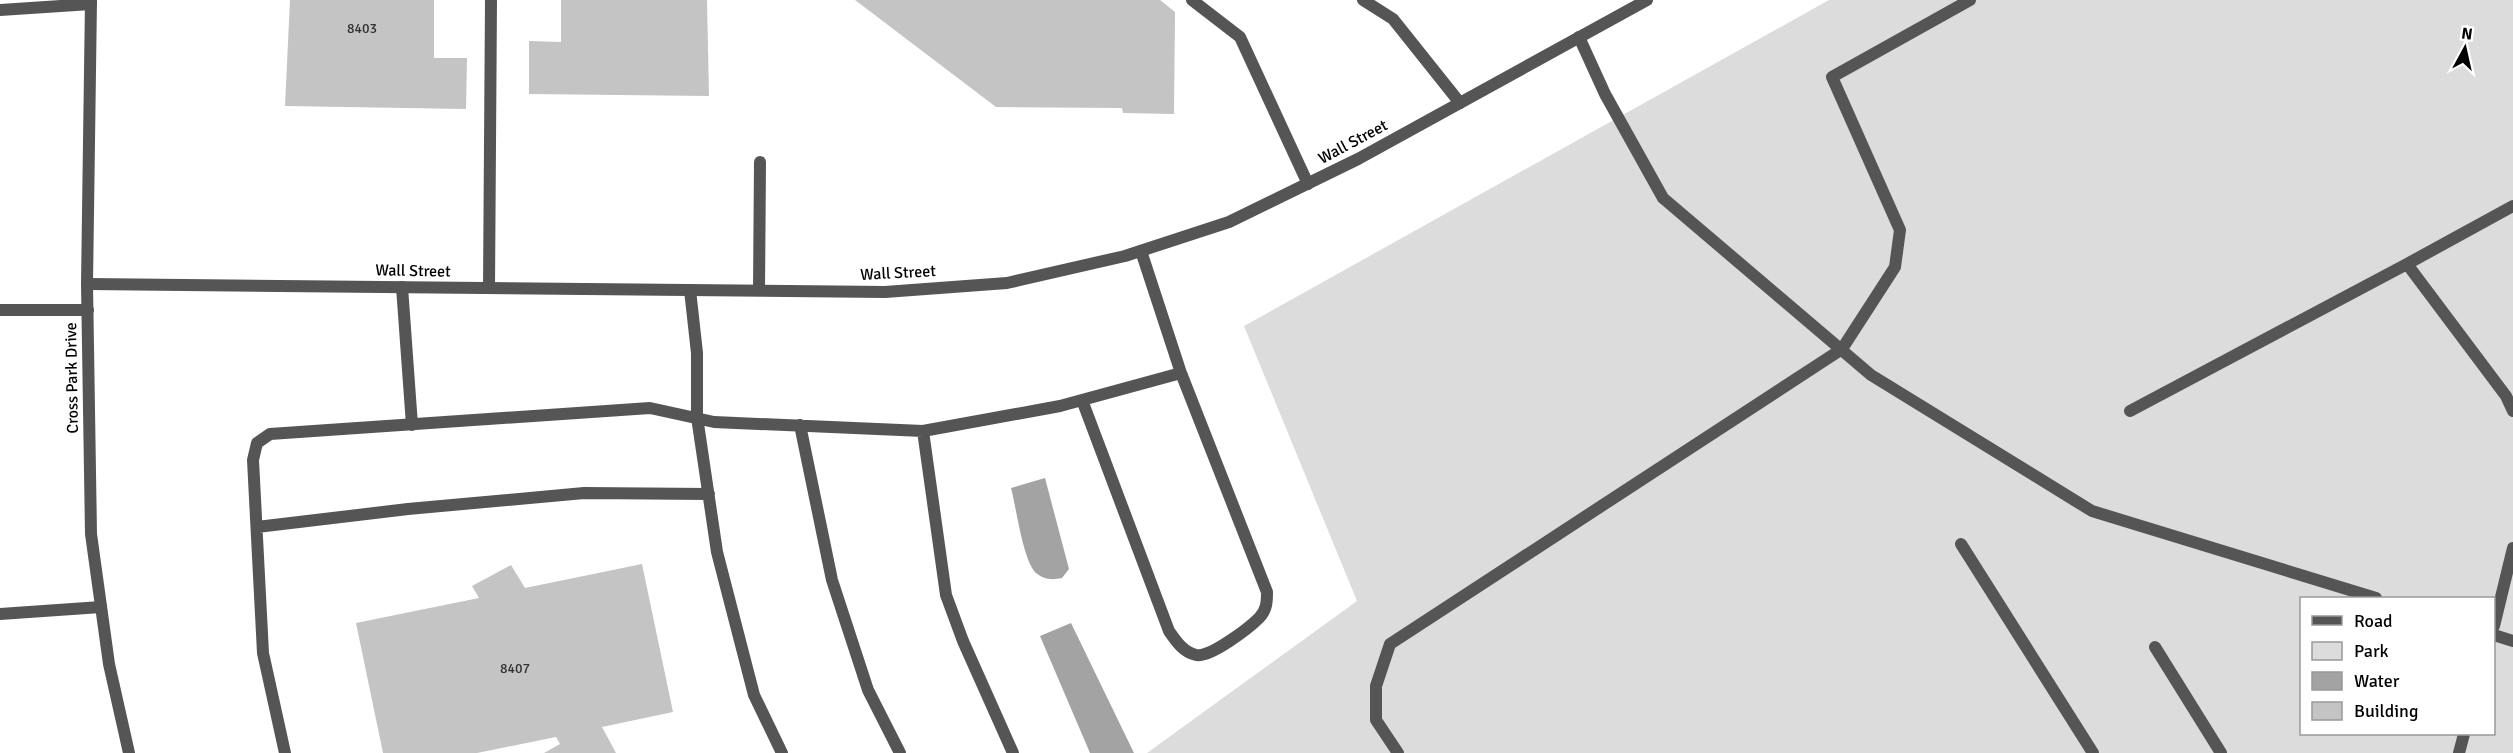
<svg xmlns="http://www.w3.org/2000/svg" width="2513" height="753" viewBox="0 0 2513 753" font-family="Signika,sans-serif">
	<style>
		.green { fill: #dcdcdc; fill-rule: evenodd }
		.water { fill: #a3a3a3 }
		.building { fill: #c4c4c4 }
		.lines { fill: none; stroke-linecap: round; stroke-linejoin: round }
		.service { stroke: #555; stroke-width: 12 }
		.minor { stroke: #555; stroke-width: 12 }
		.tertiary { stroke: #555; stroke-width: 12 }
		.labels { text-anchor: middle; dominant-baseline: central; stroke-width: 4.5; stroke-linejoin: round; paint-order: stroke }
		.number-label { font-size: 14px; fill: #313131 }
		.street-label { font-size: 16px; fill: #000; stroke: #fff }
	</style>
	<rect width="100%" height="100%" fill="#fff"/>
	<!-- green -->
	<path class="green" d="M1829 0H2513V753H1147L1357 601 1244 326ZM2302 598H2494V734H2302Z"/>
	<!-- water -->
	<path class="water" d="M1045 478 1069 569 1062 578C1052 580 1045 580 1036 573 1023 561 1016 506 1011 488Z
		M1071 623 1134 753H1090L1040 636Z"/>
	<!-- building -->
	<path class="building" d="M290 0H434V58H467L466 109 285 106Z
		M561 0H707L709 96 529 94V41L561 42Z
		M855 0H1160L1175 12 1174 114 1123 113 1122 108 996 107Z
		M642 564 673 712 602 727 616 753H544L560 744 556 737 477 753H383L356 623 479 598 472 586 511 565 525 588Z"/>
	<g class="lines">
		<!-- service -->
		<path class="service" d="M1192 0 1240 37 1308 184
			M1363 0 1393 19 1460 103
			M0 10 91 4
			M1579 37 1605 94 1663 198 1871 375 2092 511 2376 598
			M2407 264 2513 206
			M402 287 412 425
			M489 288 491 0
			M690 290 697 353V417L717 552 754 695 782 753
			M759 290 760 162
			M0 310H88
			M1082 400 1169 631C1176 641 1183 652 1196 655 1210 658 1249 628 1259 618 1267 610 1267 601 1267 592L1181 373
			M2130 411 2407 264 2506 396 2513 411
			M800 425 832 580 868 690 900 753
			M257 527 408 509 584 493 709 494
			M1961 544 2093 753
			M0 614 101 607
			M2494 626 2513 548
			M2494 635 2513 641
			M2155 647 2221 753
			M285 753 263 653 253 460 257 443 270 434 650 408 714 422 923 431
			M1013 753 963 641 946 595 923 431 1060 406 1181 373 1141 251
			M1398 753 1376 720V686L1390 644 1842 349 1895 267 1900 230 1832 77 1970 0
			M2459 753 2464 734"/>
		<!-- minor -->
		<path class="minor" d="M87 284 885 292 1007 283 1125 256 1229 222 1358 159 1647 0"/>
		<!-- tertiary -->
		<path class="tertiary" d="M91 0 87 284 91 534 109 664 129 753"/>
	</g>
	<g class="labels">
		<!-- number labels -->
		<g class="number-label">
			<text x="362" y="28">8403</text>
			<text x="515" y="668">8407</text>
		</g>
		<!-- street labels -->
		<g class="street-label">
			<text transform="translate(1353 142) rotate(-28)">Wall Street</text>
			<text transform="translate(413 271) rotate(1)">Wall Street</text>
			<text transform="translate(898 273) rotate(-3)">Wall Street</text>
			<text transform="translate(72 378) rotate(-91)">Cross Park Drive</text>
		</g>
	</g>
	<!-- legend -->
	<rect x="2300" y="597" width="195" height="138" fill="#ffffff" stroke="#999999" stroke-width="1.5"/>
	<rect x="2312" y="616" width="30" height="9" fill="#555555" stroke="#999999" stroke-width="1.5"/>
	<text x="2354" y="627" font-size="18" fill="#000000">Road</text>
	<rect x="2312" y="642" width="30" height="18" fill="#dcdcdc" stroke="#999999" stroke-width="1.5"/>
	<text x="2354" y="657" font-size="18" fill="#000000">Park</text>
	<rect x="2312" y="672" width="30" height="18" fill="#a3a3a3" stroke="#999999" stroke-width="1.5"/>
	<text x="2354" y="687" font-size="18" fill="#000000">Water</text>
	<rect x="2312" y="702" width="30" height="18" fill="#c4c4c4" stroke="#999999" stroke-width="1.5"/>
	<text x="2354" y="717" font-size="18" fill="#000000">Building</text>
	<!-- north arrow -->
	<g transform="translate(2465 48) rotate(8)" stroke="#ffffff" stroke-width="4.5" paint-order="stroke">
	<path d="M0-4.5L10 22L0 15L-10 22Z" fill="#000000"/>
	<text y="-9" font-size="16" font-weight="bold" text-anchor="middle" fill="#000000">N</text>
	</g>
</svg>
